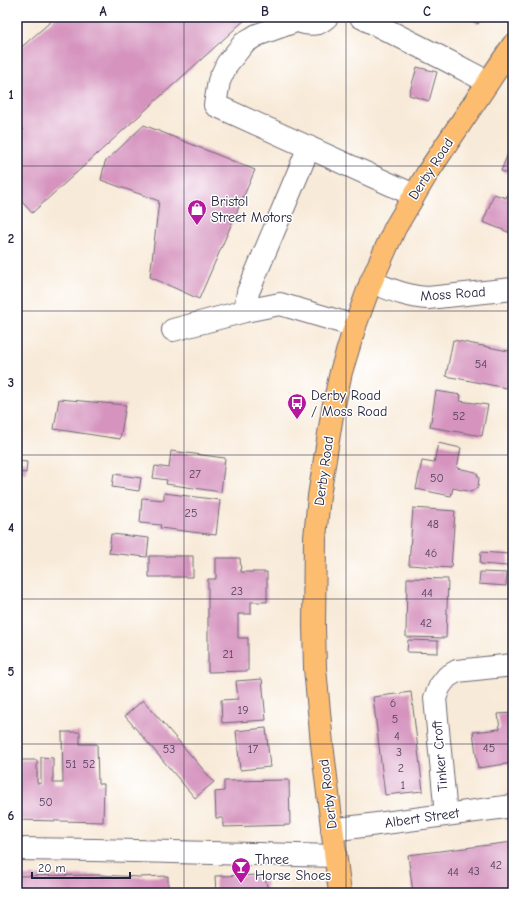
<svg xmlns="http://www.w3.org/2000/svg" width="530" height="910" viewBox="0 0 530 910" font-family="'Comic Neue',sans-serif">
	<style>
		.building { fill: #d593be }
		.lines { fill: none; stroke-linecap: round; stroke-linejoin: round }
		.minor-casing { stroke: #6d6872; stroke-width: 24 }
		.major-casing { stroke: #6d6872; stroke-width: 24 }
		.minor { stroke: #fff; stroke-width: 22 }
		.major { stroke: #fcbd6f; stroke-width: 22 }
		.grid { fill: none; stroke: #22223b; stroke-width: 1; stroke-opacity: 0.55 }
		.labels { text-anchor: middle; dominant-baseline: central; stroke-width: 3; stroke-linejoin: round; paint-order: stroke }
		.number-label { font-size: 12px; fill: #4f3e5c }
		.street-label { font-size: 14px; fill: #22223b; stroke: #fff }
		.poi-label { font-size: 14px; fill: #22223b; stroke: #fff; text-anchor: start }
		.neatline { fill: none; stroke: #22223b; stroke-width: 1.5 }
		.grid-label { font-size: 13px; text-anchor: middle; font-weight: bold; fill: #22223b }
	</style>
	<rect width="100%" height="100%" fill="#fff"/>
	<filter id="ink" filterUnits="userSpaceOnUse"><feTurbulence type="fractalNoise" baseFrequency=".025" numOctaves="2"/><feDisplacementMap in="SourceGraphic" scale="8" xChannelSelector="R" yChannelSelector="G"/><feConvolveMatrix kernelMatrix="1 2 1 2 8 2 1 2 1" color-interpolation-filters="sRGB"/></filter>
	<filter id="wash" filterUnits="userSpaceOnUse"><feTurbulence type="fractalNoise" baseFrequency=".012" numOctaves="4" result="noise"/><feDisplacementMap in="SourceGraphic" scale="16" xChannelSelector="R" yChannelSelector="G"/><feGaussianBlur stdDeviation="0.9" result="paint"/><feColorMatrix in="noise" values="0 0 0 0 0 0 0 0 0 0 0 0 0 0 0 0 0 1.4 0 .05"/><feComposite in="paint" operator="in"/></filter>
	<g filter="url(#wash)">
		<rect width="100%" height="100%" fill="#f8ead8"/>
		<g id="blocks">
			<!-- building -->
			<path class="building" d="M56 17H248L32 213 17 196V136L24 130 17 122V51Z
				M468 17H483L478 24Z
				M417 67 437 72 429 101 409 95Z
				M144 125 255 170 199 299 150 277 159 201 101 180 105 162Z
				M513 141V176L501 171Z
				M513 181V234L483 222 494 194 506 198Z
				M453 340 513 352V378L508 377 506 388 446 376Z
				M436 391 461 395 460 401 488 405 482 436 430 427Z
				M59 399 126 405 120 439 54 429Z
				M438 443 461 448 457 468 476 472 479 478 478 487 471 492 453 488 451 496 416 489 422 461 434 463Z
				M171 451 225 458 221 492 166 484 167 480 153 478 155 466 169 468Z
				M17 461 27 462 26 473 17 472Z
				M114 474 141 478 139 491 112 487Z
				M164 493 220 500 216 535 160 528 161 525 140 523 142 498 164 500Z
				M413 508 455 511 451 568 409 565Z
				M111 534 149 538 147 557 109 553Z
				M481 552 509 554 508 566 480 564Z
				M149 556H193V577H149Z
				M216 558H240L241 572H267V602H251V614H238V638H248V671L208 672V579H216Z
				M480 572 507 573 506 586 479 584Z
				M407 578 448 579 446 638 406 637Z
				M408 640 438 641V653L407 652Z
				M262 679 266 720 222 723 221 700 238 699 236 681Z
				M411 692 423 791 385 795 373 697Z
				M143 700 214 782 195 798 125 716Z
				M513 713V763L478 768 473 732 500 729 498 714Z
				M266 728 270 767 240 770 236 731Z
				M62 732H80V744H97L98 784H104L103 822 17 820V782H19L20 760H37V783L41 784V757L53 758V783H63Z
				M289 780 290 825 223 827V818H216L215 792 224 791V781Z
				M513 842V884L509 885 510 892 498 893H413L408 855Z
				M98 875 139 877 168 876V893H17V876Z
				M265 875 268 893H216L215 876Z"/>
		</g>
	</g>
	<g filter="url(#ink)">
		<use href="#blocks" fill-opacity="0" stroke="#6d6872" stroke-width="1"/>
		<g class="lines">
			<defs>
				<path id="minor" d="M293 17C298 23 310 25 318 23 321 22 324 19 327 17
					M361 17 448 61 488 82
					M296 21 257 35 244 43 227 64 219 81 215 105 414 195
					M371 282C390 289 407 297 428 298L513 289
					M245 311 248 292 309 147
					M173 330 245 311 280 304 355 326
					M446 815 435 698 440 686 447 677 457 671 513 665
					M332 830 513 806
					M17 849 95 850 335 856"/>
				<path id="major" d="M340 893 322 744 315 668 314 626 315 538 319 496 333 409 341 372 355 326 371 282 395 228 428 172 513 45"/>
			</defs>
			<!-- minor casing -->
			<use href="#minor" class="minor-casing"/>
			<!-- major casing -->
			<use href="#major" class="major-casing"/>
			<!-- minor -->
			<use href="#minor" class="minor"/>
			<!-- major -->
			<use href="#major" class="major"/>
		</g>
	</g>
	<!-- grid -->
	<path class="grid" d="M184 17V893M346 17V893M17 166H513M17 311H513M17 455H513M17 599H513M17 744H513"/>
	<!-- icons -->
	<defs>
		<symbol id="shop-pin" viewBox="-11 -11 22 30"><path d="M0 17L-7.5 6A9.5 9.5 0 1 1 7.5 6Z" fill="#b5179e" stroke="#fff"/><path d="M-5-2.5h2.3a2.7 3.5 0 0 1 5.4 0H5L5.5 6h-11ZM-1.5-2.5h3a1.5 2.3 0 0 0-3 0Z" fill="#fff"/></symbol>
		<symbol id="bus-pin" viewBox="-11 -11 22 30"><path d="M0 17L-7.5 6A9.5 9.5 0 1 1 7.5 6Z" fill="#b5179e" stroke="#fff"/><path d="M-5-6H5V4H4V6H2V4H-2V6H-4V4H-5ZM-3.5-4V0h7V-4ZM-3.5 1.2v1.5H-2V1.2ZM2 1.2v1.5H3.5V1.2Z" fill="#fff"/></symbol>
		<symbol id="bar-pin" viewBox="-11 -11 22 30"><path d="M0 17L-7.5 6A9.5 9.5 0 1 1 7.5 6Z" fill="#b5179e" stroke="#fff"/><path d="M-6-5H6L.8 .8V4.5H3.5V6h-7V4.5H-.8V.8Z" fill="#fff"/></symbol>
	</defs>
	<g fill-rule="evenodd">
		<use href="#shop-pin" x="186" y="198" width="22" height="30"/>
		<use href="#bus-pin" x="286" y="392" width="22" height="30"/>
		<use href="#bar-pin" x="230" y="856" width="22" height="30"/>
	</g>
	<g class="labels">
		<!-- number labels -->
		<g class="number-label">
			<text x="481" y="364">54</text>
			<text x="459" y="416">52</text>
			<text x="195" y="474">27</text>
			<text x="437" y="478">50</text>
			<text x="191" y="513">25</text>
			<text x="433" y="524">48</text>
			<text x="431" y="553">46</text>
			<text x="237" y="591">23</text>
			<text x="427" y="593">44</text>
			<text x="426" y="623">42</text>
			<text x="228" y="654">21</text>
			<text x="393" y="703">6</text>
			<text x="243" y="710">19</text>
			<text x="395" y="719">5</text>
			<text x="397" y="736">4</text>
			<text x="489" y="748">45</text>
			<text x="169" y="749">53</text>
			<text x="253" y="749">17</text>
			<text x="399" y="752">3</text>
			<text x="71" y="764">51</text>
			<text x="89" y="764">52</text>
			<text x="401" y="768">2</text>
			<text x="403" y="785">1</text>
			<text x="46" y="802">50</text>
			<text x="496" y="865">42</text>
			<text x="474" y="871">43</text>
			<text x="453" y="872">44</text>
		</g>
		<!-- street labels -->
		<g class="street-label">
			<text transform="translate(431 169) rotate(-57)">Derby Road</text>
			<text transform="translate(453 294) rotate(-4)">Moss Road</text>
			<text transform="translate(324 471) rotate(-82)">Derby Road</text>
			<text transform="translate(440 756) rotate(-95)">Tinker Croft</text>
			<text transform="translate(328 794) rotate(-97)">Derby Road</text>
			<text transform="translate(422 818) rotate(-8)">Albert Street</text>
		</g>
		<!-- poi labels -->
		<g class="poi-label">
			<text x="211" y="201">Bristol<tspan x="211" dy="16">Street Motors</tspan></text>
			<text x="311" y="395">Derby Road<tspan x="311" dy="16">/ Moss Road</tspan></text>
			<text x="255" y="859">Three<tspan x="255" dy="16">Horse Shoes</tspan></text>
		</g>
	</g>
	<!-- margin -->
	<rect width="530" height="910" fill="none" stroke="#fff" stroke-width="44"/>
	<!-- scale -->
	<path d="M32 872v6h98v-6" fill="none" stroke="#22223b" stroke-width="2"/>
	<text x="38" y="872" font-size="12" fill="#22223b" stroke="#ffffff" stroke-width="3" paint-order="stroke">20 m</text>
	<rect x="22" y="22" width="486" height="866" class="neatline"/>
	<g class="grid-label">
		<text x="103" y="16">A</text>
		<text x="265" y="16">B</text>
		<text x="427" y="16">C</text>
		<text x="11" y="99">1</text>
		<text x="11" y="243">2</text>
		<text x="11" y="387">3</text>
		<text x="11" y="532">4</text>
		<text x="11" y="676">5</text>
		<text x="11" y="820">6</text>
	</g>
</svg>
